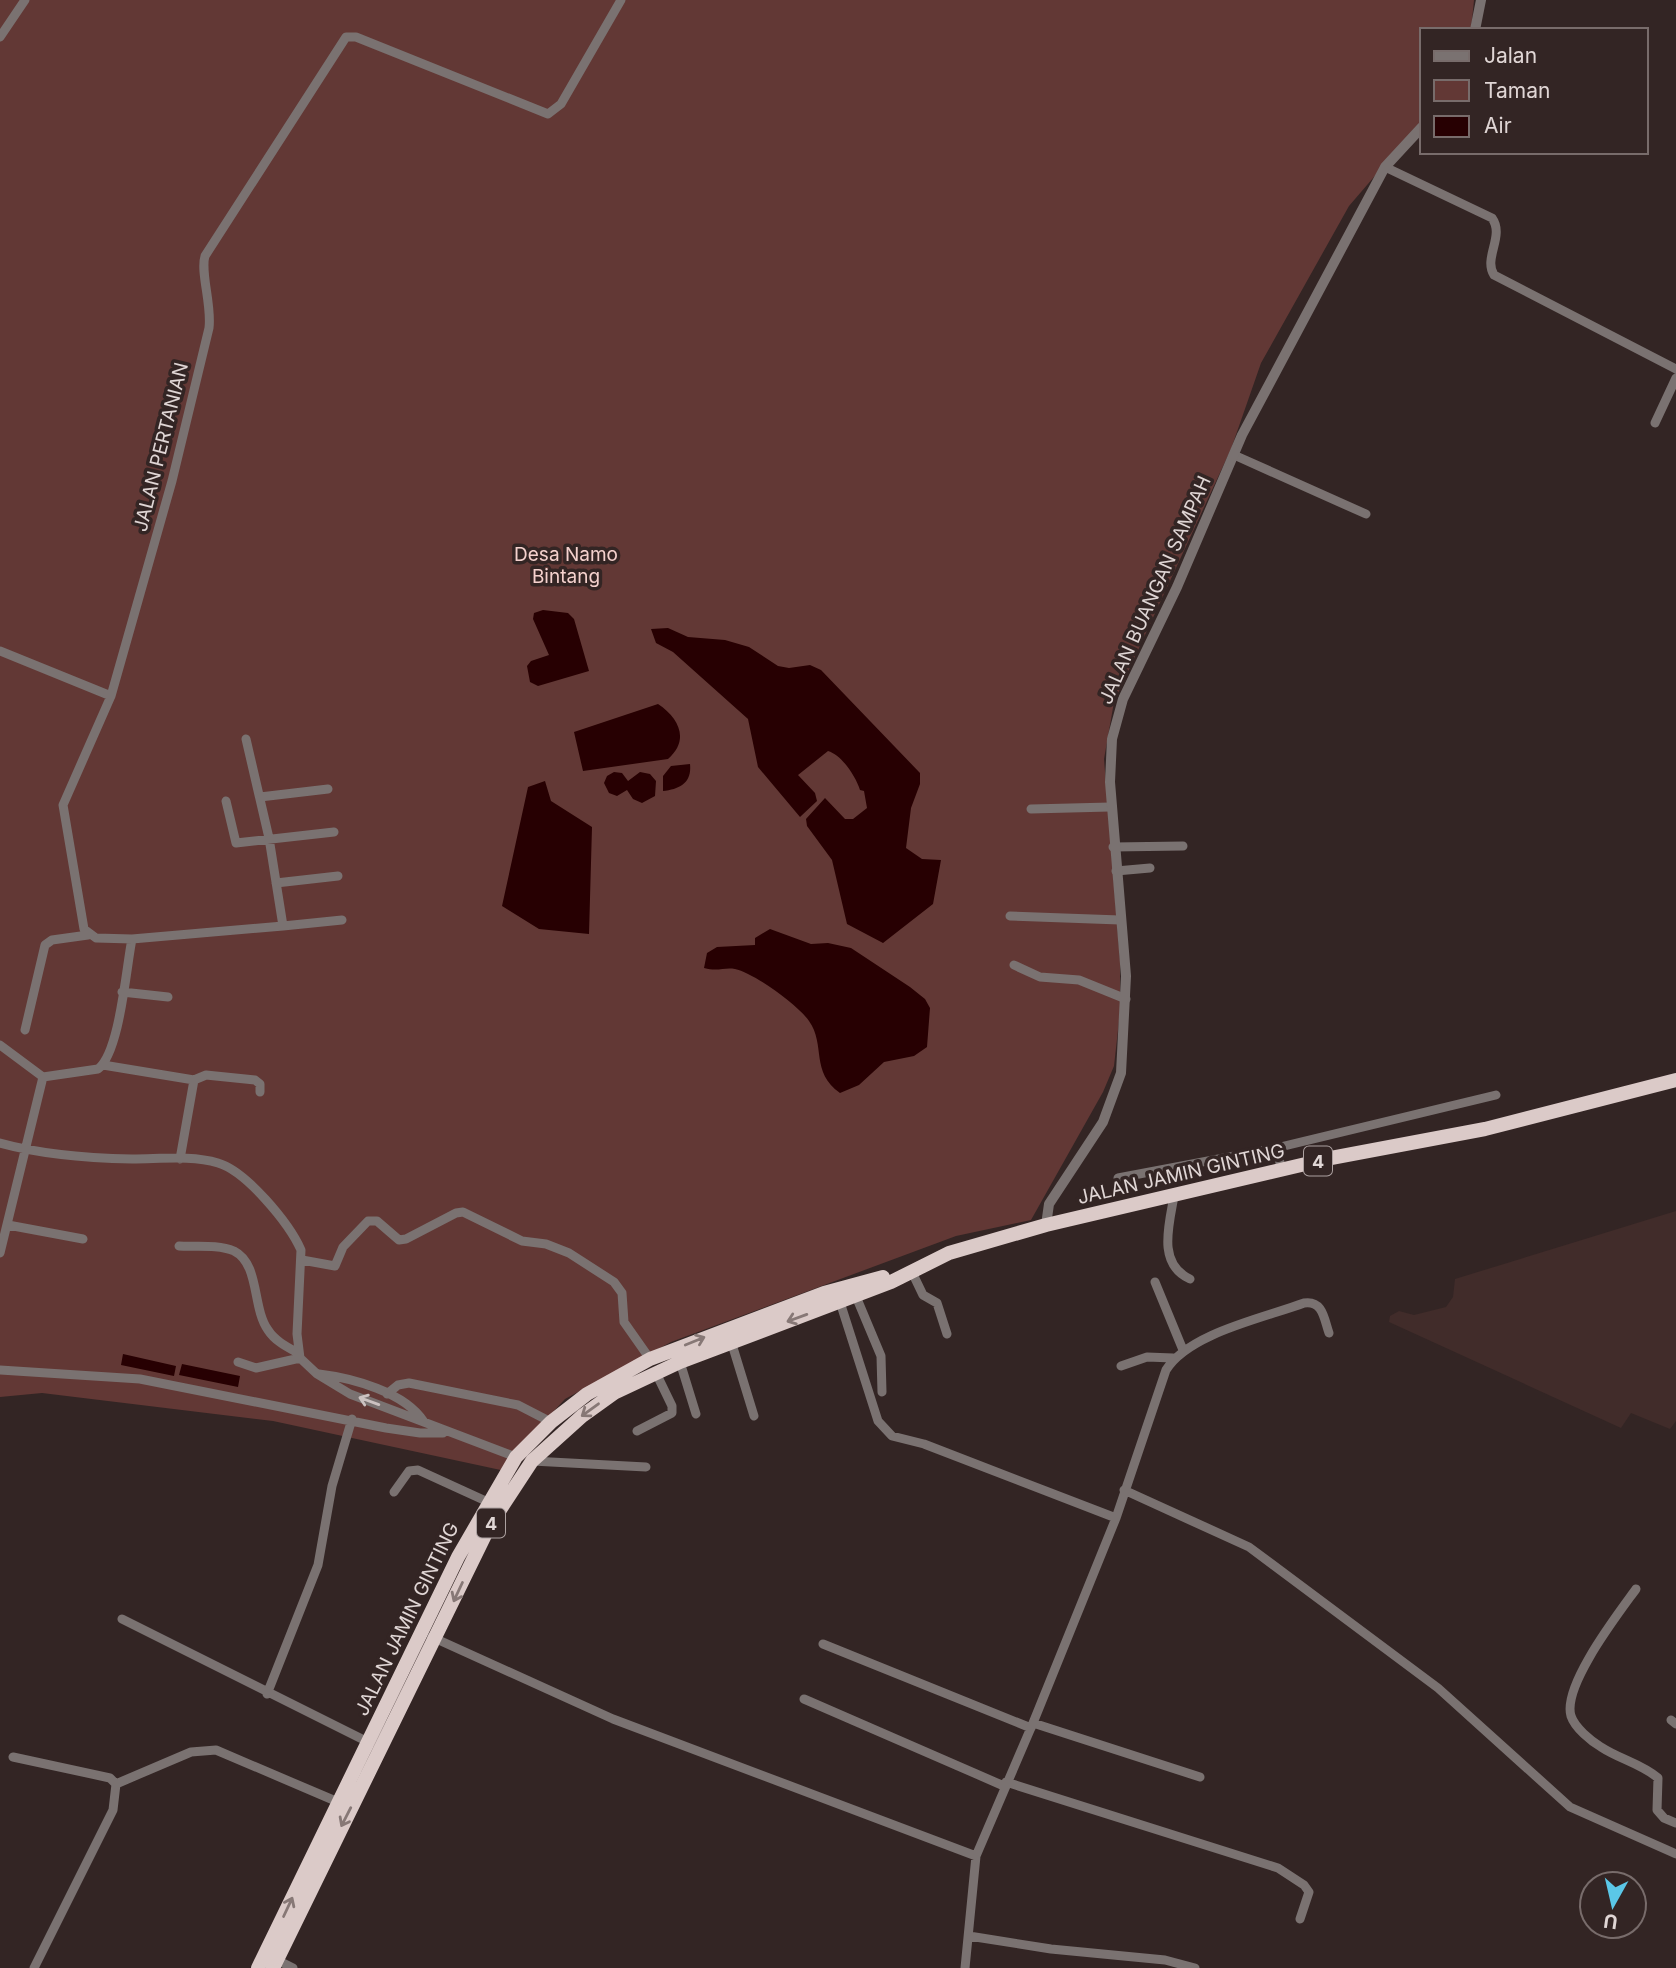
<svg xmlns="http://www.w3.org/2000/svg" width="1676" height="1968" viewBox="0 0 1676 1968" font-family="Inter,sans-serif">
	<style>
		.built { fill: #412c2a }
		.green { fill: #623835 }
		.water { fill: #270002 }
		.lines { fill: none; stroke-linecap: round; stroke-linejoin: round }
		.minor { stroke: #7a7271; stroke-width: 9 }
		.tertiary { stroke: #7a7271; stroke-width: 10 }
		.trunk { stroke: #dbcac8; stroke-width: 14 }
		.oneway { stroke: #877876 }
		.oneway2 { stroke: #ccc2c1 }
		.labels { text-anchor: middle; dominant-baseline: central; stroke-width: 7; stroke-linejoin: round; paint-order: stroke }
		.shield { fill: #332524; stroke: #aca1a0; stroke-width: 2 }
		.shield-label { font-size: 18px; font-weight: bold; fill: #e0d6d5 }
		.street-label { font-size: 19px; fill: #e0d6d5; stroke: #332524 }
		.park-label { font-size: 19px; fill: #f4d1cd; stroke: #332524 }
	</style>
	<rect width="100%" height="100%" fill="#332524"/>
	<!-- built -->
	<path class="built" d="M1676 1211V1421L1670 1429 1631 1413 1621 1428 1389 1322 1390 1316 1399 1311 1414 1315 1446 1307 1453 1297 1455 1279Z"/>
	<!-- green -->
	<path class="green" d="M0 0H1474L1471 30H1422V121L1349 206 1261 363 1231 449 1114 702 1104 759 1120 960V1012L1114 1066 1103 1092 1031 1220 956 1236 671 1342 565 1399 516 1452 510 1472 273 1421 42 1393 0 1397Z"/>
	<!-- water -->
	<path class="water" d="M543 610 568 613 574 619 589 671 538 686 530 682 527 666 531 661 549 655 533 619 534 613Z
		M668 628 688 637 725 640 749 647 778 666 789 668 810 665 821 670 920 773V784L911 808 906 848 922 859 941 860 933 904 883 943 847 924 832 860 807 826 806 819 825 798 845 819H853L867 808 864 791 860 790C856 777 842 755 828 751L798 775 815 793 817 801 800 817 758 767 748 719 673 652 656 643 651 629Z
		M658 704C679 718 690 740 668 759L583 771 574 732Z
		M690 764C692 783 680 789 663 791V776L671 766Z
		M614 772 622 773 628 781 640 772 650 774 656 781 655 796 642 803 633 799 627 790 617 796 609 793 604 783 607 776Z
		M545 781 551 801 592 827 589 934 539 929 502 906 528 787Z
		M770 929 811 944 828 943 851 948 910 987 925 999 930 1008 927 1047 914 1056 884 1062 859 1085 840 1093C810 1072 826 1045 809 1021 798 1005 754 973 735 969 724 967 718 972 704 968L707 953 717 947 755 945V938Z
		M123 1354 176 1366 174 1376 121 1365Z
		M182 1364 240 1376 238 1387 179 1375Z"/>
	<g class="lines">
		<!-- minor -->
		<path class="minor" d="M0 37 25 0
			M1385 167 1492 218C1505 236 1483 258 1494 275L1676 369
			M1655 423 1676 378
			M1234 455 1366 514
			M0 651 111 696
			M260 797 328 789
			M226 801 236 843 334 832
			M1031 809 1110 807
			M1113 847 1183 846
			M1116 871 1150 868
			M276 883 338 876
			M1010 916 1120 920
			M283 926 342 920
			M132 939 283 926 269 838 246 739
			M1014 965 1040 977 1079 980 1126 999
			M122 992 168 997
			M25 1030 45 945 52 940 88 935
			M0 1045 43 1077
			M103 1065 194 1080
			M0 1143C43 1155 88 1158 132 1159 160 1159 192 1155 218 1163 246 1171 289 1223 301 1250L297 1334 300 1358 317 1374 350 1394 516 1457
			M1276 1148 1282 1170
			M180 1159 194 1080 206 1075 255 1080 260 1084V1092
			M1118 1178 1276 1148 1496 1095
			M1174 1196C1169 1225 1157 1264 1190 1279
			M8 1225 83 1239
			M179 1246C196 1247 218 1244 234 1251 260 1264 252 1308 268 1330 275 1341 287 1347 298 1353
			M0 1253 43 1077 98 1069C120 1052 126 968 132 939L96 938 84 929 63 805 111 696 172 481 209 328C212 305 200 272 205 256L346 37H356L548 114 561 104 621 0
			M302 1260 335 1266 343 1247 368 1221H377L399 1240 406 1239 456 1213 463 1212 522 1241 546 1244 569 1253 614 1282 622 1293 624 1322 650 1359
			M911 1270 923 1295 937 1303 947 1334
			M1155 1282 1183 1350
			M855 1294 881 1356 882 1392
			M840 1302 878 1421 892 1436 924 1444 1116 1518
			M731 1341 754 1416
			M238 1362 256 1368 300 1358
			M680 1362 696 1414
			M1121 1366 1147 1357 1173 1358
			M0 1370 140 1379 386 1428 420 1433H443
			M319 1374C352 1378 405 1392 424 1422
			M387 1394 398 1385 409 1383 518 1405 551 1422
			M637 1431 672 1413V1406L656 1373
			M532 1461 646 1467
			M1124 1490 1249 1547 1438 1688 1570 1807 1676 1854
			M394 1492 409 1471 418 1470 488 1502
			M1636 1589C1618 1614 1562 1686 1571 1716 1575 1728 1591 1741 1601 1747 1619 1759 1642 1764 1658 1778L1657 1810 1664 1818 1676 1823
			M122 1619 368 1742
			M432 1637 613 1719 976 1856
			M823 1644 1031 1728
			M267 1694 318 1565 332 1486 352 1419
			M804 1699 1004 1786
			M1671 1720 1676 1724
			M1033 1723 1200 1777
			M13 1757 110 1778 116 1784 113 1810 34 1968
			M1006 1782 1278 1868 1304 1885 1309 1892 1300 1919
			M116 1784 191 1752 216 1750 338 1802
			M969 1936 1051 1949 1165 1960 1195 1968
			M277 1960 293 1968
			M965 1968 976 1856 1033 1723 1116 1518 1166 1370C1189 1333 1264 1318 1304 1303 1323 1300 1324 1319 1329 1333"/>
		<!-- tertiary -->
		<path class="tertiary" d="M1475 30 1481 0
			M1046 1225 1049 1204 1103 1122 1121 1073 1126 976 1110 782 1112 739 1123 699 1177 587 1242 435 1385 167 1422 127"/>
		<!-- trunk -->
		<path class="trunk" d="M258 1968 458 1557 516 1457 551 1422 587 1394 650 1359 824 1293 883 1277
			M273 1968 490 1525 532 1461 582 1416 614 1393 680 1362 891 1282 949 1253 1046 1225 1331 1158 1485 1129 1676 1080"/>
	</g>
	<!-- one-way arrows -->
	<defs><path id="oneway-shaft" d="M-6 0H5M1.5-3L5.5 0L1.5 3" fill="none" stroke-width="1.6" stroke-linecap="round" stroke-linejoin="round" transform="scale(1.75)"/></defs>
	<g class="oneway">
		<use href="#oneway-shaft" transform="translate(797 1318) rotate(160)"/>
		<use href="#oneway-shaft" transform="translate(695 1341) rotate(-22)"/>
		<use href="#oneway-shaft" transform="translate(590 1410) rotate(144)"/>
		<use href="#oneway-shaft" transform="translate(458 1592) rotate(115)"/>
		<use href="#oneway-shaft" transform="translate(346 1817) rotate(117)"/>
		<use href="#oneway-shaft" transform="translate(288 1907) rotate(-65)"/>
	</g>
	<use class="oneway2" href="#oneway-shaft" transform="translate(369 1401) rotate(-160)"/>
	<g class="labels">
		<!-- shield labels -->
		<g class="shield">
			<rect x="1304" y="1146.5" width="28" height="29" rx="5"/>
			<rect x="477" y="1508.5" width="28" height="29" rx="5"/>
		</g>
		<g class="shield-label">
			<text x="1318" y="1161">4</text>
			<text x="491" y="1523">4</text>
		</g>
		<!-- street labels -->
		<g class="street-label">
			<text transform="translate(161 447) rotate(-76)">JALAN PERTANIAN</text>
			<text transform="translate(1155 590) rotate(-66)">JALAN BUANGAN SAMPAH</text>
			<text transform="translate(1181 1174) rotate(-13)">JALAN JAMIN GINTING</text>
			<text transform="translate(407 1619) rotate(-64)">JALAN JAMIN GINTING</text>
		</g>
		<!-- park labels -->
		<g class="park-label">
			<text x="566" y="554">Desa Namo<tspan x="566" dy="22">Bintang</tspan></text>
		</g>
	</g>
	<!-- legend -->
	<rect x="1420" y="28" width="228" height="126" fill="#332524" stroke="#786c6b" stroke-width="2"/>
	<rect x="1434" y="51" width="35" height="10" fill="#7a7271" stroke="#786c6b" stroke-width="2"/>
	<text x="1484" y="63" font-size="21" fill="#e0d6d5">Jalan</text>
	<rect x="1434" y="80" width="35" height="21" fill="#623835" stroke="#786c6b" stroke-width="2"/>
	<text x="1484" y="98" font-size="21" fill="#e0d6d5">Taman</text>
	<rect x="1434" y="116" width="35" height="21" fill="#270002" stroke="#786c6b" stroke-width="2"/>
	<text x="1484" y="133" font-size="21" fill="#e0d6d5">Air</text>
	<!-- north arrow -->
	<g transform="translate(1613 1905) rotate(188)"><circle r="33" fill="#332524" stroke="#786c6b" stroke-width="2"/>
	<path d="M0-5L12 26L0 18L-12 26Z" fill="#5bc7e7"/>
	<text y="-10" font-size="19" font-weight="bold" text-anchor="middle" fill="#e0d6d5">U</text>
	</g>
</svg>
